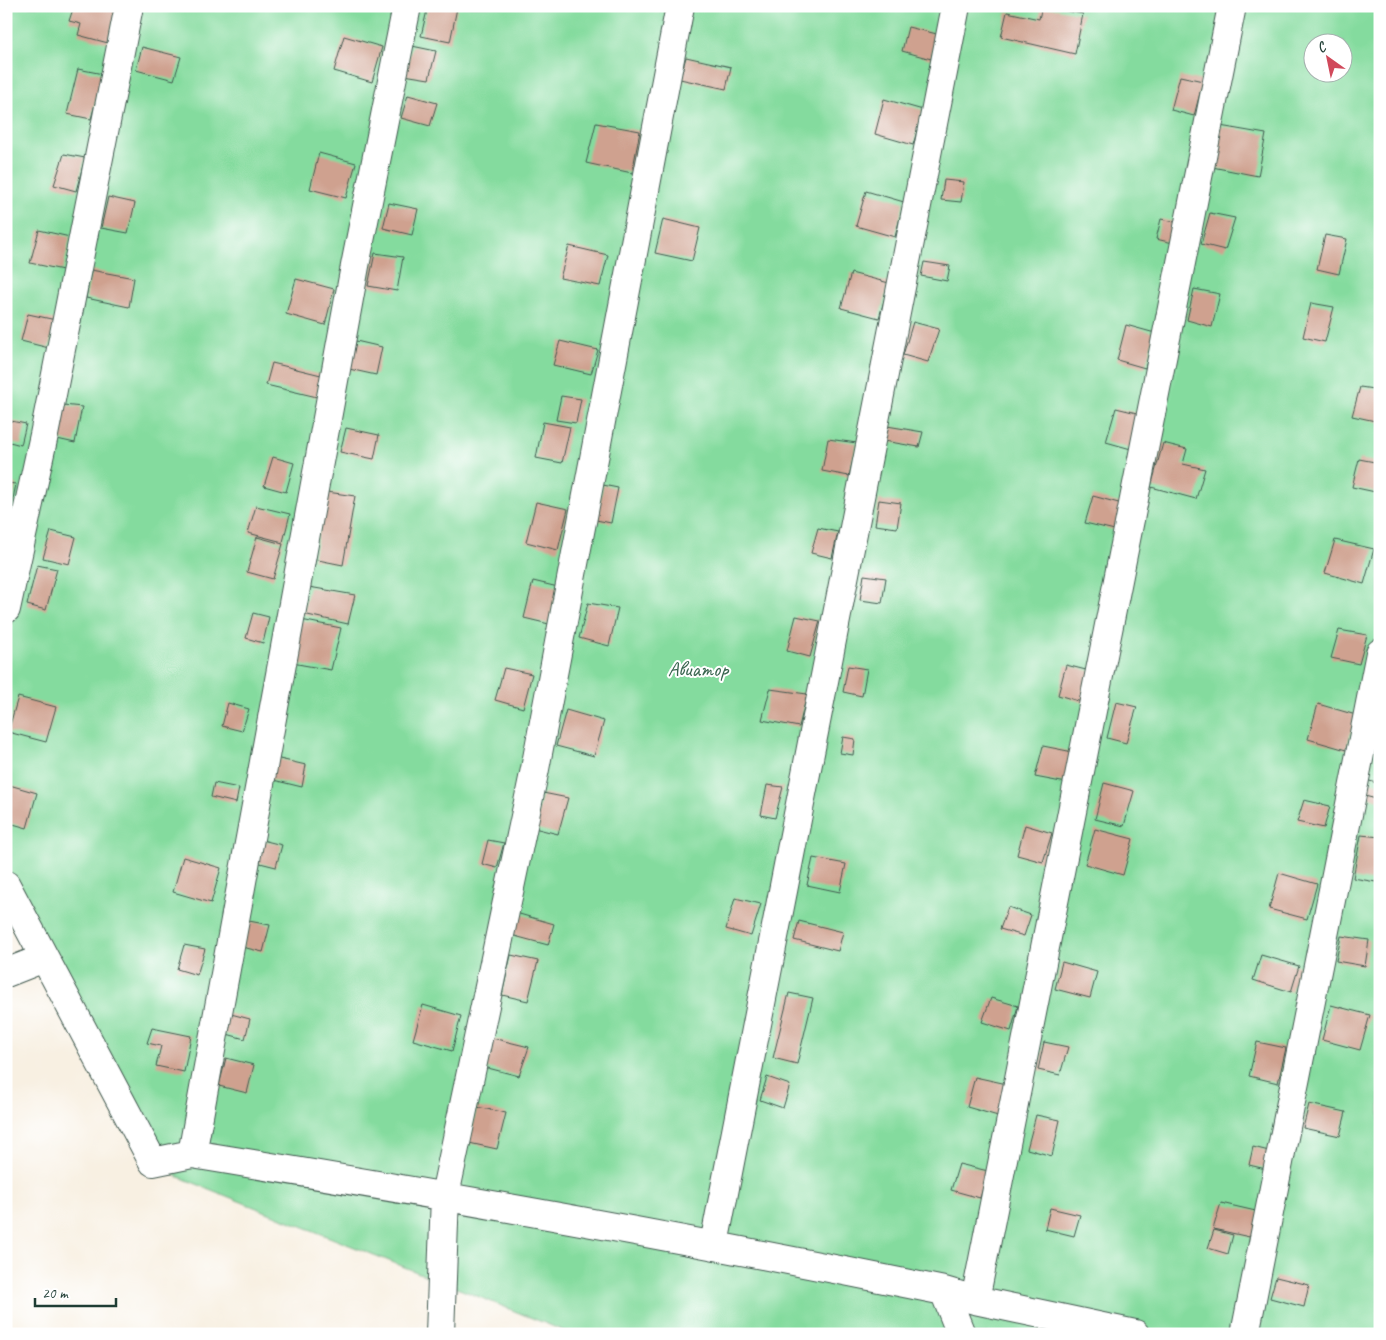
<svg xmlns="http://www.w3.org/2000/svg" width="1386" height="1340" viewBox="0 0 1386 1340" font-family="Caveat,sans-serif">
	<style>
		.green { fill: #84db9e; stroke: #528c69; fill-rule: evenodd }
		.building { fill: #cfa18f }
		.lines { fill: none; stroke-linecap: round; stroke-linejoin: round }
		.minor-casing { stroke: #40584e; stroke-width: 30 }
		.minor { stroke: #fff; stroke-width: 28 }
		.labels { text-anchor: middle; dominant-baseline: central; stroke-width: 4; stroke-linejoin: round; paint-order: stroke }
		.park-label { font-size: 21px; fill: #38644e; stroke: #fff }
	</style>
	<rect width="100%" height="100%" fill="#fff"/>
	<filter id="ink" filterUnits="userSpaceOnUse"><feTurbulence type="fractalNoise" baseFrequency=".02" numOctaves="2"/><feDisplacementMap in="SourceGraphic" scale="10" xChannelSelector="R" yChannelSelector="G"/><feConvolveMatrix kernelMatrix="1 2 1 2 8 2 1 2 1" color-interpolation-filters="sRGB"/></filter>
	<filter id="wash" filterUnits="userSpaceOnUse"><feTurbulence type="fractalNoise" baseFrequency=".0096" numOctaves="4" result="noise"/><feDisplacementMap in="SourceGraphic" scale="20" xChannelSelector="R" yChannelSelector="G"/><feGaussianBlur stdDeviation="1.12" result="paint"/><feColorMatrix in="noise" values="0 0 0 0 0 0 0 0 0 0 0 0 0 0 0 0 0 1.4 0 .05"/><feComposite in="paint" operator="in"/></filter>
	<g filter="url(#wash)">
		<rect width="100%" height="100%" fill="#f8f0e2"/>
		<!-- green -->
		<path class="green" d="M6 6H1380V1334H572L154 1167 6 894ZM1314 42H1344V72H1314Z"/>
		<g id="blocks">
			<!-- building -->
			<path class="building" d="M74 6H118L108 43 78 35 81 24 69 21Z
				M428 6 457 8 450 42 421 36Z
				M1042 6 1083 14 1075 54 1001 37 1007 12 1039 19Z
				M908 27 937 34 931 59 902 51Z
				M344 36 382 47 372 82 334 71Z
				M412 46 436 51 429 79 404 75Z
				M142 47 181 57 174 80 136 70Z
				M686 57 731 67 726 89 680 79Z
				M78 69 103 74 91 119 67 114Z
				M1180 76 1203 81 1194 116 1171 110Z
				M408 95 437 103 430 126 401 118Z
				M884 99 923 110 913 145 875 134Z
				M596 123 640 131 632 173 586 163Z
				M1220 126 1266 134 1258 176 1212 167Z
				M319 153 356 163 346 198 310 189Z
				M64 154 85 158 76 191 54 185Z
				M944 180 964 182 961 202 941 200Z
				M866 191 904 202 895 237 856 226Z
				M108 197 135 203 128 233 101 228Z
				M389 203 418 209 412 235 383 228Z
				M1210 213 1235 218 1225 250 1201 244Z
				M663 219 700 228 692 261 655 253Z
				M1161 219 1179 223 1173 243 1156 239Z
				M39 230 70 237 63 270 30 263Z
				M1325 235 1347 239 1339 274 1317 269Z
				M569 246 608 255 600 286 560 278Z
				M375 253 403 257 397 291 368 286Z
				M924 262 950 266 947 281 921 276Z
				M91 270 134 278 129 307 86 298Z
				M851 273 889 283 879 318 841 308Z
				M296 279 334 289 325 325 286 314Z
				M1194 289 1220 294 1212 327 1187 320Z
				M1311 303 1334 307 1325 342 1303 337Z
				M28 314 56 320 49 348 21 341Z
				M913 322 939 329 928 362 903 355Z
				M1126 325 1155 333 1145 368 1117 360Z
				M356 341 382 347 376 375 349 369Z
				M560 341 598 350 591 374 553 365Z
				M272 363 321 375 317 397 266 385Z
				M1360 387 1380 390V422L1352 416Z
				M561 396 581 399 576 423 556 420Z
				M63 405 82 407 75 443 57 439Z
				M1116 408 1141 414 1131 449 1106 442Z
				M6 420 26 424 21 445 6 441Z
				M543 422 570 427 562 463 536 458Z
				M887 426 923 432 919 447 884 441Z
				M346 428 379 435 374 459 340 452Z
				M828 439 857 443 849 476 822 471Z
				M1163 443 1187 449 1183 464 1205 469 1196 499 1151 487Z
				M273 457 294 463 286 492 264 486Z
				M1359 459 1380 463V493L1352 487Z
				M6 483 16 484 12 504H6Z
				M603 485 618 488 611 523 596 520Z
				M327 492 355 496 343 565 313 559Z
				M1093 496 1126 505 1119 531 1085 523Z
				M879 500 901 503 897 528 875 525Z
				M536 502 568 509 558 550 526 542Z
				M256 506 290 514 283 542 248 533Z
				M818 528 838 532 832 558 811 553Z
				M51 531 76 537 69 564 43 558Z
				M257 537 283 544 273 579 247 572Z
				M1335 540 1374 549 1364 584 1325 573Z
				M37 565 57 569 46 610 27 605Z
				M864 575 886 578 882 603 860 600Z
				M533 581 558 587 549 624 524 618Z
				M309 587 355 595 348 624 303 614Z
				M588 603 618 608 609 646 579 638Z
				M253 613 269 617 263 643 246 638Z
				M796 616 820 621 810 657 787 651Z
				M301 620 341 628 331 670 292 663Z
				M1339 630 1367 635 1359 664 1331 658Z
				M1066 665 1094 672 1085 703 1058 695Z
				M848 666 867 669 862 696 843 692Z
				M504 668 532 674 523 708 495 700Z
				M770 689 807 694 799 727 762 720Z
				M18 697 56 707 46 742 8 732Z
				M1116 702 1137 707 1126 743 1107 738Z
				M228 703 249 709 242 731 222 726Z
				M1318 704 1356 715 1346 750 1308 739Z
				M566 710 604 721 594 756 556 746Z
				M843 737 855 739 853 755 840 753Z
				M1043 746 1078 753 1072 784 1035 777Z
				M275 758 306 765 302 787 269 779Z
				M1366 780 1380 784V800L1361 795Z
				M214 783 239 788 236 803 211 797Z
				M1104 783 1134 791 1124 826 1095 819Z
				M6 784 37 793 27 828 6 822Z
				M767 785 783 787 775 818 761 815Z
				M543 793 568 798 558 834 534 828Z
				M1304 800 1330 806 1324 828 1297 822Z
				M1025 825 1052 833 1043 862 1017 855Z
				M1095 829 1133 839 1123 875 1085 864Z
				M1361 835 1380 837V860L1376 882 1353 878Z
				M262 840 282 845 276 867 256 862Z
				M488 840 504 843 497 868 482 864Z
				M183 857 221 868 211 903 173 892Z
				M813 858 846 864 840 892 807 885Z
				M1279 873 1317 884 1307 919 1269 909Z
				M735 898 761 904 751 936 726 929Z
				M1008 907 1031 915 1024 936 1000 929Z
				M516 913 554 924 548 945 511 935Z
				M249 921 270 925 263 952 242 947Z
				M799 921 843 932 838 951 794 940Z
				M1341 936 1369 940 1365 966 1336 961Z
				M184 945 205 949 197 975 177 969Z
				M511 955 538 961 528 1001 502 995Z
				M1261 955 1299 966 1291 992 1253 980Z
				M1062 962 1097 972 1090 998 1055 989Z
				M789 993 813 998 797 1064 773 1058Z
				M991 998 1018 1006 1011 1031 982 1022Z
				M423 1005 461 1016 452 1051 413 1040Z
				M1331 1005 1370 1015 1360 1050 1322 1040Z
				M227 1013 250 1019 245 1039 223 1033Z
				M152 1028 191 1036 184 1072 156 1066 161 1046 147 1043Z
				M492 1038 529 1047 519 1076 484 1067Z
				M1044 1042 1068 1047 1060 1075 1038 1070Z
				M1257 1042 1286 1048 1278 1083 1249 1076Z
				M226 1058 254 1065 247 1093 219 1086Z
				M767 1077 790 1085 783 1108 760 1100Z
				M975 1077 1007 1084 998 1116 967 1107Z
				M1309 1104 1346 1112 1340 1136 1303 1128Z
				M477 1107 506 1113 497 1149 469 1143Z
				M1036 1115 1060 1120 1052 1156 1027 1149Z
				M1253 1147 1273 1152 1270 1170 1249 1165Z
				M959 1164 988 1171 980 1198 951 1190Z
				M1221 1203 1260 1212 1254 1238 1213 1229Z
				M1050 1208 1080 1215 1074 1236 1045 1229Z
				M1214 1230 1233 1235 1228 1254 1208 1248Z
				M1276 1277 1309 1285 1304 1307 1270 1298Z"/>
		</g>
	</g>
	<g filter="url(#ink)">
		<use href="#blocks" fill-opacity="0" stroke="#40584e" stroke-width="1"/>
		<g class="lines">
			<defs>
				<path id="minor" d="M6 609 44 435 129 6
					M6 885 153 1162 192 1154C444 1195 694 1240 944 1291L975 1300 1135 1334
					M6 973 44 958
					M192 1154 355 266 407 6
					M714 1244 956 6
					M944 1291 961 1334
					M975 1300 1232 6
					M440 1334 445 1195 535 769 680 6
					M1245 1334 1380 653"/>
			</defs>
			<!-- minor casing -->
			<use href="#minor" class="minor-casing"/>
			<!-- minor -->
			<use href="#minor" class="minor"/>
		</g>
	</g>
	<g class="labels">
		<!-- park labels -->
		<g class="park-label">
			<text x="698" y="669">Авиатор</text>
		</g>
	</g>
	<!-- margin -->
	<rect width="1386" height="1340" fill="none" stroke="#fff" stroke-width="25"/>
	<!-- north arrow -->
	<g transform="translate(1328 58) rotate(327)"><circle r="24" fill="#ffffff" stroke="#a5b1ae"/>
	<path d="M0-4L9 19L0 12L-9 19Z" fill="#d1495b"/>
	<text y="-8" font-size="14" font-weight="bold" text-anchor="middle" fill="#1f3d34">С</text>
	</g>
	<!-- scale -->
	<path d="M35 1298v8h81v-8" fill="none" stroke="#1f3d34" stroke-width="2.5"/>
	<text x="42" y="1298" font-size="15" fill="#1f3d34" stroke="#ffffff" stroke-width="4" paint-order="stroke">20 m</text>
</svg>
